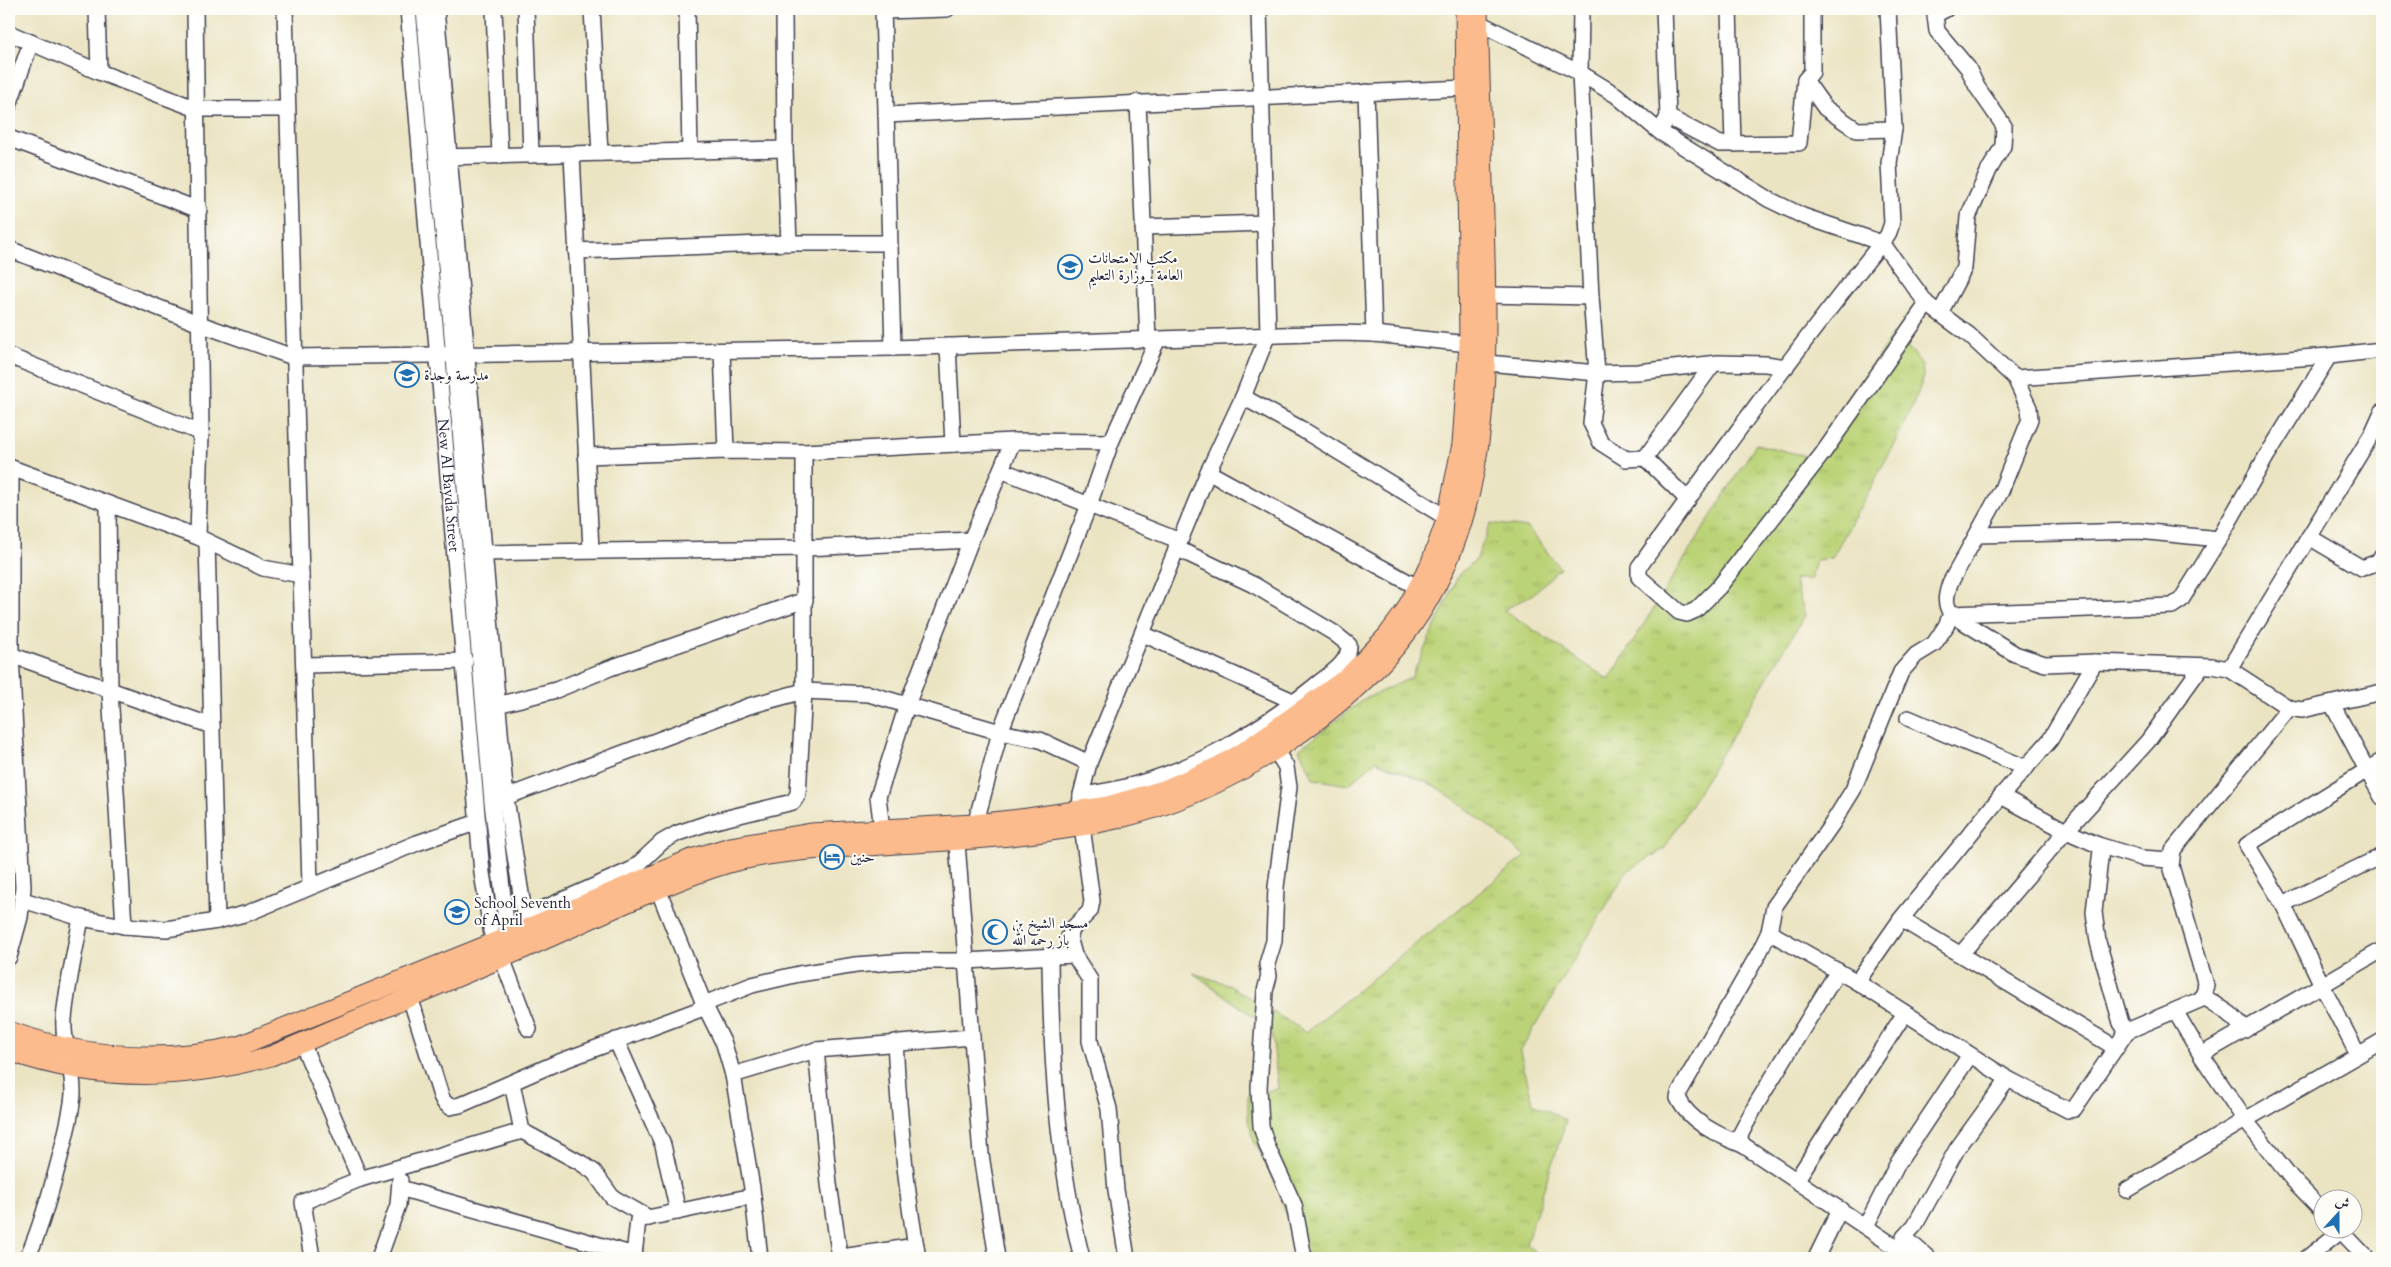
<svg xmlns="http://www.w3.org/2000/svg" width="2391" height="1267" viewBox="0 0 2391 1267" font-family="Cardo,Amiri,serif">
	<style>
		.grass { fill: url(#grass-tufts); stroke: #6e7a59 }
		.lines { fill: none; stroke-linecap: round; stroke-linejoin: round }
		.minor-casing { stroke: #403f4f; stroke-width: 18 }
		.major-casing { stroke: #403f4f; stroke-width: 21 }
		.minor { stroke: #fff; stroke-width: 15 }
		.major { stroke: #fbbb8d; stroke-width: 19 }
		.labels { text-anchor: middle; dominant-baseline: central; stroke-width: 4; stroke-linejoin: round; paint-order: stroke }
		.poi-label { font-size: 15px; fill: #22223b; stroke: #fdfcf7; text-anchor: start }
		.street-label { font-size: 15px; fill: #22223b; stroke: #fdfcf7 }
	</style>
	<defs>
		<pattern id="grass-tufts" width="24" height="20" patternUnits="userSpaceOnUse" patternTransform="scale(1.25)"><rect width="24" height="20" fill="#bbd377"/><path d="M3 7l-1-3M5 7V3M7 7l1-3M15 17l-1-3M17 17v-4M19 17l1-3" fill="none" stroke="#a0b568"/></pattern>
	</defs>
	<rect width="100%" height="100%" fill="#fdfcf7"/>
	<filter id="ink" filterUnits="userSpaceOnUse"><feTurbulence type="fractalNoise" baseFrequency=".02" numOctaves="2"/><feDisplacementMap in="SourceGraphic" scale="10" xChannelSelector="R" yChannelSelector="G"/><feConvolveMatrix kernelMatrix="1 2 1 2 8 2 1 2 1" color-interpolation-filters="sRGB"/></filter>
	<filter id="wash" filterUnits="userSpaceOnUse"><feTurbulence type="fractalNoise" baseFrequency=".0096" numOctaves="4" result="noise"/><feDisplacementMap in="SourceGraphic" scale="20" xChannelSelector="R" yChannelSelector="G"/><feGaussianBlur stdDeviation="1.12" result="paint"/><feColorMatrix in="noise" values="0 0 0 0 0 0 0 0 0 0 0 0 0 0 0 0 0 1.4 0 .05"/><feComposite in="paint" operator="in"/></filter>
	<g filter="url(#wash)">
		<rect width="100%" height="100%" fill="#ebe4c3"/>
		<!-- grass -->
		<path class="grass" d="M1893 333C1903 344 1921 356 1923 372 1926 395 1847 529 1832 558L1816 560 1811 579H1794L1805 615 1664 849 1626 872 1520 1052 1533 1103 1566 1121 1526 1244 1542 1258H1354L1299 1252 1275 1181 1254 1141 1248 1120V1094L1278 1089 1272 1030 1193 973 1227 984 1306 1032 1525 856 1460 803 1435 786 1376 761 1348 785 1314 779 1299 749 1364 699 1411 678 1459 574 1476 560 1491 523 1528 528 1560 568 1533 594 1504 610 1609 680 1756 444 1818 459Z"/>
	</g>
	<g filter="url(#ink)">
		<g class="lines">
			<defs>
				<g id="minor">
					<path d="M97 9 99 72"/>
					<path d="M195 9 201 433 198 537"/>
					<path d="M285 9C291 301 303 593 310 885"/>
					<path id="s1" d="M408 9 482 873 495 953"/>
					<path d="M424 9 492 802 509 948"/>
					<path d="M436 9 506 799 525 919"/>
					<path d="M494 9 500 156"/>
					<path d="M526 9 531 155"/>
					<path d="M592 9 600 153"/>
					<path d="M687 9 690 151"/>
					<path d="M784 9 785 149 789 243"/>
					<path d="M883 9 893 348"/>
					<path d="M1581 9 1580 73 1591 297 1597 373 1591 423 1601 443 1626 459 1645 458"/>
					<path d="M1729 9 1733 144"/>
					<path d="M1888 9 1894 129 1889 163 1892 223 1888 235C1801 342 1720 455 1639 567V577L1679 612 1687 614 1696 610 1719 587 1823 453 1927 304"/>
					<path d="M883 11 947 9"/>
					<path d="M1471 19 1580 73 1616 95 1660 132 1770 200 1803 216 1882 243 1927 304 1969 335 2015 378 2029 408 2030 419 2001 491 1950 583C1946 596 1944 602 1951 614L2015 654 2045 664 2095 662 2212 666 2229 669 2289 708 2302 710 2382 692"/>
					<path d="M9 33 99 72 197 109H287"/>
					<path d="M1805 80 1825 108 1857 130 1894 129"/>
					<path d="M1366 92 1374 334"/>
					<path d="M1138 102 1148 341"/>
					<path d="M9 105 31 42"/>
					<path d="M886 115 1465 88"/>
					<path d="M1668 117 1720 144 1799 143 1805 80 1812 72V9"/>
					<path d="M1664 124 1668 117 1664 9"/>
					<path d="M9 138 199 210"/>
					<path d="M572 154 591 550"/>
					<path d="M440 157 785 149"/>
					<path d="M1143 227 1266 223"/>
					<path d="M9 249 200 324 293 357 893 348 1341 333 1374 334 1469 344"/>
					<path d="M576 251 789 243H889"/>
					<path d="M1486 295 1591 297"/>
					<path d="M1940 313 1964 268 1968 217 1989 170 2003 146 2004 126 1977 87 1968 68 1937 31 1935 15 1946 9"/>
					<path d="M948 346 953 444"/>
					<path d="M722 351 726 451"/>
					<path d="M9 356 201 433"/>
					<path d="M1476 362 1597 373 1638 372 1718 363 1766 364 1786 367"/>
					<path d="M2015 378 2329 356 2382 350"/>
					<path d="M1243 397 1303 430 1447 518"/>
					<path d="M586 456 726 451 804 452 1013 441 1111 442"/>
					<path d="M9 467 198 537 263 568 301 575"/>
					<path d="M1001 470 1180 541"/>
					<path d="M1208 472 1428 593"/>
					<path d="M1688 500 1645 458 1713 364"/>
					<path d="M108 504 110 691 124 926"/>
					<path d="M1977 535 2139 531 2219 539"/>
					<path d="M2309 537 2372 434 2382 412"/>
					<path d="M207 542 217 921"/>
					<path d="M475 553 805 548 971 540"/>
					<path d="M1143 634 1295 702"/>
					<path d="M11 655 212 726"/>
					<path d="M305 665 465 661"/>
					<path d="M2229 669 2309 537 2362 568 2378 562 2382 555"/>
					<path d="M2332 704 2367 770 2247 845 2283 904 2382 856"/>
					<path d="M497 705 556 690 610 668 805 600"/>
					<path d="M1908 718 2026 768"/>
					<path d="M1270 741 1286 767 1289 787 1276 887 1274 941 1267 964 1269 976 1265 991 1259 1088 1261 1126 1267 1146 1294 1205 1304 1258"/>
					<path d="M2382 761 2367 770 2382 797"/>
					<path d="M1081 795C1170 785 1247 741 1316 685 1328 675 1350 663 1349 645L1334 633 1254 585 1176 548"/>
					<path d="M2001 796 2066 831 2098 845 2101 850 2094 912 2098 942 2121 1023 2127 1031"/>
					<path d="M498 800 749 706 804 691 869 694 1000 732 1040 740 1089 763"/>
					<path d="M882 829 878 797 907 705 971 540 1013 441"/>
					<path d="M956 830 981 1155 997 1258"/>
					<path d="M973 833 1000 732 1089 505 1111 442 1157 341"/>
					<path d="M2098 845 2141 858 2170 860"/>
					<path d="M654 879 704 1004 724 1044 733 1075 752 1188 760 1258"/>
					<path d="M23 900 81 918 124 926 166 929 217 921 248 913 417 843 478 822"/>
					<path d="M2283 904 2322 985 2382 950"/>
					<path d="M1901 919 2116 1048"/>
					<path d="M521 924 531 914 633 869 662 842 678 833 711 822 793 802 798 794 804 691V452"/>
					<path d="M1769 932 1857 982 2008 1079 2068 1110 2074 1109 2127 1031 2202 999 2206 985 2171 866 2173 850 2289 708"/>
					<path d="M1961 954 2066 831 2148 741 2201 667"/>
					<path d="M1050 956C1051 1058 1057 1160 1082 1258"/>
					<path d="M9 957 20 917 23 887 11 655V468"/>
					<path d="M502 958 529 1029"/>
					<path d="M1838 971 1757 1103 1739 1137 1743 1145 1912 1258"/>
					<path d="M1857 982 1901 919 2001 796 2050 740 2095 662"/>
					<path d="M2203 996 2230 1014 2245 1030"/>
					<path d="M410 997 441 1096 444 1102 450 1107 460 1105 554 1064 698 1010 704 1004 752 985 799 974 856 965 905 961H967L1074 955"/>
					<path d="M2175 1011 2201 1055"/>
					<path d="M616 1040 663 1145 678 1212"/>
					<path d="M895 1042C899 1115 905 1187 918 1258"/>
					<path d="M302 1043 360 1179 522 1131 512 1083"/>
					<path d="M816 1050 829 1184 840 1258"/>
					<path d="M2358 1055 2245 1120 2201 1055 2322 985 2358 1055 2382 1041"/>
					<path d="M733 1075 816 1050 972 1037"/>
					<path d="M522 1131 581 1163 594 1172 612 1197 649 1218"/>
					<path d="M1743 1145C1720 1136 1689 1122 1678 1098L1680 1091 1759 953 1769 932 1774 907 1832 824 1853 790 1901 672 1916 655 1934 644 1946 626 1951 614 2172 606 2181 600 2219 539 2266 457 2329 356"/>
					<path d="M1797 1179 1905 1013"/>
					<path d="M400 1188 634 1255 638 1220 753 1196"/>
					<path d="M2127 1190 2245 1120 2293 1180 2324 1212"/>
					<path d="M1866 1226 1898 1163 1970 1055"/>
					<path d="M2340 1230 2367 1258"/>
					<path d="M26 1258C39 1241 74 1114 73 1091 73 1066 62 1044 64 1019 67 985 75 952 81 918"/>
					<path d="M312 1258 303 1202 360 1179"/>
					<path d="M379 1258 398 1205 400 1180"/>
					<path d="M835 1258 916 1246"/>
					<path d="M1127 1258 1116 1190 1109 1109 1090 1041V980L1074 955 1069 937 1073 928 1090 911 1092 901 1080 811 1081 795 1089 763 1208 472 1243 397 1268 334 1259 9"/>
					<path d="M1816 1258 1840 1209"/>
					<path d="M1928 1258 1904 1237 1915 1225 1957 1149 2008 1079"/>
					<path d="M2307 1258 2341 1231"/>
				</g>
				<path id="major" d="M9 1031C83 1058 162 1063 239 1046L493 943 691 859 730 847 811 833 974 824 1028 818 1108 806 1164 790 1217 767 1242 753 1348 677 1387 636 1404 613 1430 565 1447 518 1462 444 1469 344 1465 9
					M9 1051C96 1082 183 1081 271 1056 355 1020 440 985 523 949 569 929 615 907 661 888 687 877 714 866 741 860 788 850 835 848 882 845 960 840 1040 837 1116 819 1185 803 1246 772 1303 731 1354 693 1400 652 1431 595 1495 482 1487 342 1484 216 1482 147 1480 78 1478 9"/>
			</defs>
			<!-- minor casing -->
			<use href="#minor" class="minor-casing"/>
			<!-- major casing -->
			<use href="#major" class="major-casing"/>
			<!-- minor -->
			<use href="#minor" class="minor"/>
			<!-- major -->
			<use href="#major" class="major"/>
		</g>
	</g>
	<!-- icons -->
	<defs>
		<symbol id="school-ring" viewBox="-11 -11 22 22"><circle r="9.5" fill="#fdfcf7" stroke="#1f6fb2" stroke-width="1.5"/><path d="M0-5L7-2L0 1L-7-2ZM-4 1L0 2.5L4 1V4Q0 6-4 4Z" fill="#1f6fb2"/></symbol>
		<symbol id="hotel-ring" viewBox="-11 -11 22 22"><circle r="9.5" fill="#fdfcf7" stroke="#1f6fb2" stroke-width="1.5"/><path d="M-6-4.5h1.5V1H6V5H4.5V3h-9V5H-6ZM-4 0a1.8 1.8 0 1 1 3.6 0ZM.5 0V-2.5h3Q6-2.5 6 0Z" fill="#1f6fb2"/></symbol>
		<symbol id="mosque-ring" viewBox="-11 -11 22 22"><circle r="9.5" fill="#fdfcf7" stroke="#1f6fb2" stroke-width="1.5"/><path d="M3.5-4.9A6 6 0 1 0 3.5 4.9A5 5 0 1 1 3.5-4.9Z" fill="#1f6fb2"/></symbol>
	</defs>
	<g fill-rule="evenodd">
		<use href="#school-ring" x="1056" y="253" width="28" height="28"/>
		<use href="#school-ring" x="393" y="361" width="28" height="28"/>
		<use href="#hotel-ring" x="818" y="843" width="28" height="28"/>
		<use href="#school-ring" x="443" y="898" width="28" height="28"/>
		<use href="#mosque-ring" x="981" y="918" width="28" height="28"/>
	</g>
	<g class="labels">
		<!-- poi labels -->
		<g class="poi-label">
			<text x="1088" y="258">مكتب الامتحانات<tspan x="1088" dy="17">العامة _وزارة التعليم</tspan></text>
			<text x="424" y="375">مدرسة وجدة</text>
			<text x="850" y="857">حنين</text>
			<text x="474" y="903">School Seventh<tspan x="474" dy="17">of April</tspan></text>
			<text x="1012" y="923">مسجد الشيخ بن<tspan x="1012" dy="17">باز رحمه الله</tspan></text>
		</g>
		<!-- street labels -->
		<g class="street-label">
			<text stroke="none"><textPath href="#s1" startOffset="478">New Al Bayda Street</textPath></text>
		</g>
	</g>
	<!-- margin -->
	<rect width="2391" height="1267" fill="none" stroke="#fdfcf7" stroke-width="30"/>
	<!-- north arrow -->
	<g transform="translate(2338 1214) rotate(21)"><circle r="24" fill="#fdfcf7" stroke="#a5a5ac"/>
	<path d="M0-4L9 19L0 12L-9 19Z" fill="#1f6fb2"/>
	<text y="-8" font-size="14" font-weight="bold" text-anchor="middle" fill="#22223b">ش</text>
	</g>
</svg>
